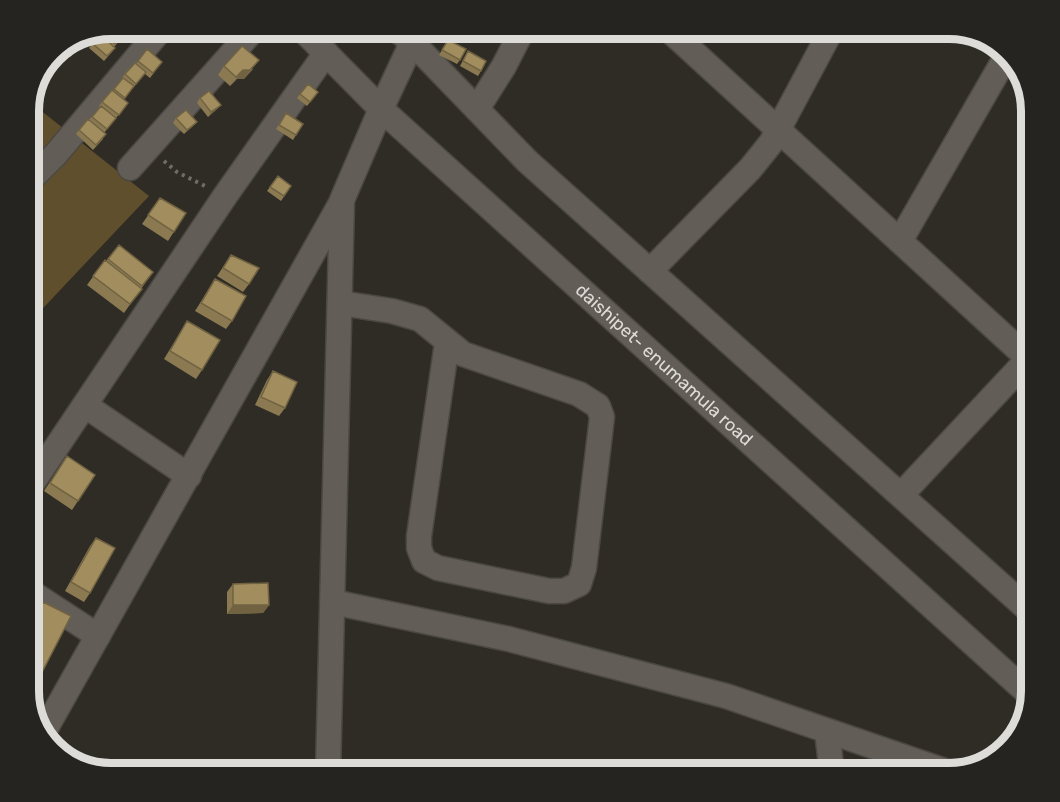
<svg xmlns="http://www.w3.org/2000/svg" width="1060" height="802" viewBox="0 0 1060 802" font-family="Rubik,sans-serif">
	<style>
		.green { fill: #5f4f2c }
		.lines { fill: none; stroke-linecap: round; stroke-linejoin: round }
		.minor-casing { stroke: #4b4843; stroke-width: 27 }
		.path { stroke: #706d68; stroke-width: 4; stroke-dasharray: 3 4.5; stroke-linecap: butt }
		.minor { stroke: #625e57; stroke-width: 24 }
		.wall { fill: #8b7952 }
		.shaded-wall { fill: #716342 }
		.building { fill: #a28d5f; stroke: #716342; stroke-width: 1.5 }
		.labels { text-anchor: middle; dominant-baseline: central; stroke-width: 6; stroke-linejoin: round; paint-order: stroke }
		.street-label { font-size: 18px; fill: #dedcd8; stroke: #161411 }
		.rim { fill: none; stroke: #dedcd8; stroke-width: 8 }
	</style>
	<rect width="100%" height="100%" fill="#2f2c25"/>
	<!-- green -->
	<path class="green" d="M30 102 149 196 29 323V106Z"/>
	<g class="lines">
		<defs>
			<g id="minor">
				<path id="s1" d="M302 29 381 109 1030 695"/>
				<path d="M396 29 412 42 527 161 1031 612"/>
				<path d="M668 29 1031 361"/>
				<path d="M477 109 504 66 523 29"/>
				<path d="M130 168 254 29"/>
				<path d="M29 181 56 154 161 29"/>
				<path d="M900 241 1007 55"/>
				<path d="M650 271 750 169 771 143 832 29"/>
				<path d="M340 303 392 311 420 319 463 354 579 394 598 406 602 417 584 568 579 584 564 591H549L438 568 424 561 419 548V536L447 343"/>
				<path d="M86 406 189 476"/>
				<path d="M29 488 225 196 326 53"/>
				<path d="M901 495 1031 356"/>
				<path d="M29 591 98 636"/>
				<path d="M333 602 509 639 726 696 951 773"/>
				<path d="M46 728 341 203"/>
				<path d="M827 731 832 773"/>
				<path d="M328 773 342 200 381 109 418 30"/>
			</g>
		</defs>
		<!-- minor casing -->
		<use href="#minor" class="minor-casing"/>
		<!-- path -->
		<path class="path" d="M164 161 177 172 207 187"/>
		<!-- minor -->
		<use href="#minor" class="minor"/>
	</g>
	<!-- wall -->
	<path class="wall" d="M111 28 121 39 114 47 112 52 104 61 89 48 101 32Z
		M448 40 460 60 457 64 439 55Z
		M76 42 77 50 70 57 60 48Z
		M147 49 162 62 150 78 145 74 133 88 124 99 128 103 104 133 103 139 93 150 76 134 79 130 89 120 100 107 99 106 102 102 113 91 125 74 136 64Z
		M468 51 481 71 478 76 460 66Z
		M224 66 253 69 244 79H237L230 86 218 75Z
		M308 84 318 92 307 106 297 98Z
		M200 98 221 105 217 109 208 117 197 103Z
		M286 113 303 124 293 140 276 129Z
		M176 118 197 122 193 126 184 134 173 123Z
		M278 176 291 186 281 201 267 191Z
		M160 198 186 213 168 241 142 224Z
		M119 245 153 272 124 313 87 285 105 260 106 261Z
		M231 255 249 284 243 292 217 276Z
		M215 279 232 321 226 329 195 311Z
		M187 321 202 370 196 379 164 359Z
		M273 371 285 408 279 416 255 405 267 380Z
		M61 465 95 475 72 510 44 491Z
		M96 538 90 593 84 602 65 591 90 546Z
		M233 584 269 605 263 613 227 614V592Z
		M43 602 38 680 29 693V625L34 615Z
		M158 761 172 773H152V770Z"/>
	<!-- shaded-wall -->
	<path class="shaded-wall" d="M259 60 244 79H237L230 86 243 70Z
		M221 105 217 109 208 117 211 112Z
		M197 122 193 126 184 134 187 130Z
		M233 605H269L263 613 227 614Z"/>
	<!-- building -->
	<path class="building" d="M111 28H118L124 34 115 44 102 32Z
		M100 34 115 48 107 56 92 43Z
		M448 40 466 49 460 60 442 50Z
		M76 42 80 46 73 53 65 46Z
		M242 46 259 60 250 70H243L236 77 224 66Z
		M147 49 162 62 153 73 138 61Z
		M468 51 486 61 481 71 463 61Z
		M135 63 146 72 136 84 125 74Z
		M123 78 134 86 125 98 114 89Z
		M308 84 318 92 310 102 300 94Z
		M112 90 128 103 119 115 102 102Z
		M209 91 221 105 211 112 200 98Z
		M101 106 116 118 107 129 92 117Z
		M186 110 197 122 187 130 176 118Z
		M286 113 303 124 296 135 279 125Z
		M88 119 106 134 96 145 79 130Z
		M278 176 291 186 284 196 270 187Z
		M160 198 186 213 174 232 148 215Z
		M119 245 153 272 142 286 108 259Z
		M231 255 259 268 249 284 223 268Z
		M105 260 142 289 130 304 93 276Z
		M215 279 246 296 232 321 201 303Z
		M187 321 220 340 202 370 170 351Z
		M273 371 297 382 285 408 261 397Z
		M67 456 95 475 78 501 50 483Z
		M96 538 115 548 90 593 71 582Z
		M268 583 269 605H233V584Z
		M43 602 71 616 38 680 29 675V630Z
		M158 761H171L172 773H158Z
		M81 763 105 770V771Z
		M378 771 387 773H377Z"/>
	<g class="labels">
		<!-- street labels -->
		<g class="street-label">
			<text stroke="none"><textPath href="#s1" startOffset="494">daishipet- enumamula road</textPath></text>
		</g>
	</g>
	<!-- crop -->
	<path d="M0 0H1060V802H0ZM111 39H949A72 72 0 0 1 1021 111V691A72 72 0 0 1 949 763H111A72 72 0 0 1 39 691V111A72 72 0 0 1 111 39Z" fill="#262421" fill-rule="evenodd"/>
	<path class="rim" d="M111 39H949A72 72 0 0 1 1021 111V691A72 72 0 0 1 949 763H111A72 72 0 0 1 39 691V111A72 72 0 0 1 111 39Z"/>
</svg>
